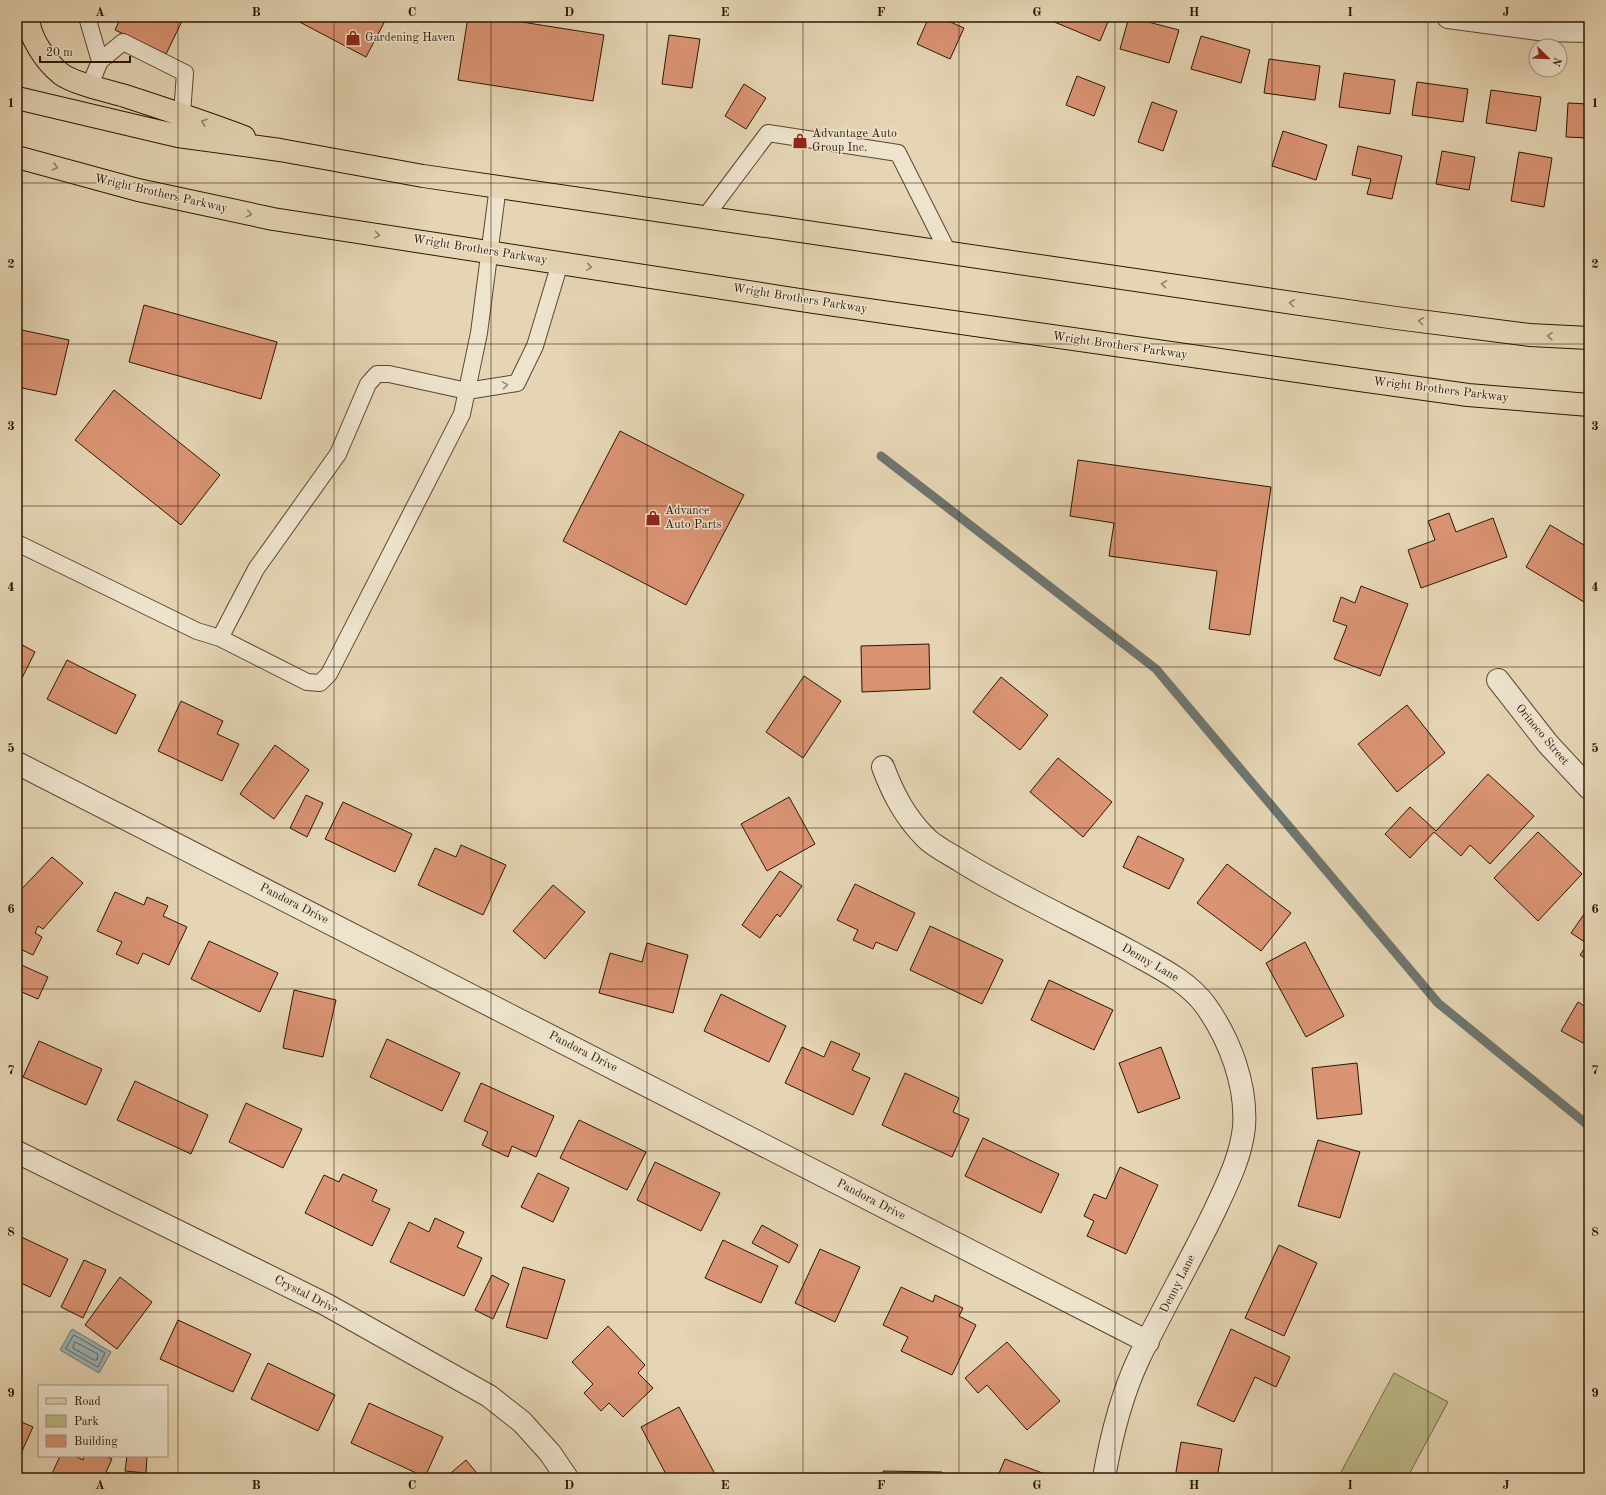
<svg xmlns="http://www.w3.org/2000/svg" width="1606" height="1495" viewBox="0 0 1606 1495" font-family="'Old Standard TT',serif">
	<style>
		.green { fill: #bbbc89; stroke: #746a46 }
		.water { fill: #9ab6b8; stroke: #6e7670 }
		.lines { fill: none; stroke-linecap: round; stroke-linejoin: round }
		.shore { stroke: #63665e; stroke-width: 1 }
		.stream { stroke: #6e7670; stroke-width: 9 }
		.building { fill: #da9473; stroke: #2c1703 }
		.service-casing { stroke: #5a462f; stroke-width: 18 }
		.minor-casing { stroke: #5a462f; stroke-width: 24 }
		.primary-casing { stroke: #2c1703; stroke-width: 24 }
		.service { stroke: #eee4ce; stroke-width: 16 }
		.minor { stroke: #eee4ce; stroke-width: 22 }
		.primary { stroke: #e5d5b4; stroke-width: 22 }
		.oneway { stroke: #928064 }
		.oneway2 { stroke: #978873 }
		.grid { fill: none; stroke: #2c1703; stroke-width: 1; stroke-opacity: 0.55 }
		.labels { text-anchor: middle; dominant-baseline: central; stroke-width: 3; stroke-linejoin: round; paint-order: stroke }
		.poi-label { font-size: 12px; fill: #2c1703; stroke: #eee4ce; text-anchor: start }
		.street-label { font-size: 12px; fill: #2c1703; stroke: #eee4ce }
		.neatline { fill: none; stroke: #2c1703; stroke-width: 1.5 }
		.grid-label { font-size: 13px; text-anchor: middle; font-weight: bold; fill: #2c1703 }
	</style>
	<rect width="100%" height="100%" fill="#e5d5b4"/>
	<filter id="stains"><feTurbulence type="fractalNoise" baseFrequency=".005" numOctaves="4"/><feColorMatrix values="0 0 0 0 .2 0 0 0 0 .09 0 0 0 0 .02 0 0 0 .5 -.17"/></filter>
	<radialGradient id="worn" r=".72"><stop offset=".6" stop-color="#630" stop-opacity="0"/><stop offset="1" stop-color="#630" stop-opacity=".3"/></radialGradient>
	<!-- green -->
	<path class="green" d="M1394 1373 1448 1402 1407 1478H1342L1339 1476Z"/>
	<!-- water -->
	<path class="water" d="M72 1329 111 1352 99 1373 60 1350Z"/>
	<g class="lines">
		<!-- shore -->
		<path class="shore" d="M74 1335 105 1353 98 1367 66 1349Z
			M75 1342 98 1354 97 1360H94L73 1348Z"/>
		<!-- stream -->
		<path class="stream" d="M881 456 1156 669 1438 1003 1589 1126"/>
	</g>
	<!-- building -->
	<path class="building" d="M121 17H184L166 54 115 30Z
		M293 17H387L366 57 292 18Z
		M468 17H490L604 35 593 101 458 80Z
		M929 17H939L964 28 950 59 917 44Z
		M1054 17H1110L1100 41 1052 21Z
		M1129 17 1179 30 1169 63 1120 49Z
		M669 35 700 39 692 88 662 84Z
		M1201 36 1250 50 1241 83 1191 69Z
		M1269 59 1320 66 1315 100 1264 93Z
		M1344 73 1395 80 1390 114 1339 107Z
		M1077 76 1105 87 1094 116 1066 105Z
		M1417 82 1468 89 1463 122 1412 115Z
		M744 84 766 98 746 129 725 116Z
		M1491 90 1541 97 1536 131 1486 123Z
		M1152 102 1177 111 1163 151 1138 142Z
		M1568 103 1589 104V138L1566 137Z
		M1283 131 1327 145 1316 180 1272 166Z
		M1358 146 1402 156 1392 199 1367 194 1371 179 1352 175Z
		M1442 151 1475 157 1469 190 1436 184Z
		M1519 152 1552 158 1544 207 1511 201Z
		M144 305 277 342 261 399 129 362Z
		M17 329 69 340 56 395 17 387Z
		M114 390 220 475 181 525 75 440Z
		M620 431 744 495 686 605 563 541Z
		M1078 460 1271 487 1250 635 1209 629 1217 571 1109 556 1114 523 1070 516Z
		M1449 513 1456 532 1493 518 1507 557 1421 588 1408 550 1435 540 1428 521Z
		M1550 525 1589 548V605L1526 567Z
		M1361 586 1408 604 1380 676 1334 659 1347 626 1333 621 1341 597 1355 603Z
		M17 642 35 652 17 688Z
		M929 644 930 689 862 692 861 646Z
		M67 660 136 695 116 734 47 699Z
		M804 676 841 701 803 758 766 732Z
		M1001 677 1048 715 1020 750 973 712Z
		M181 701 223 721 217 734 239 744 222 781 158 751Z
		M1407 705 1445 753 1397 792 1358 744Z
		M275 745 309 770 274 819 240 794Z
		M1058 758 1112 802 1083 837 1030 792Z
		M1488 774 1534 816 1490 864 1470 845 1461 856 1434 832 1410 858 1385 834 1410 807 1436 831Z
		M306 795 323 803 307 837 290 828Z
		M789 797 815 844 767 871 741 824Z
		M343 802 412 834 395 872 325 839Z
		M1538 832 1582 874 1538 921 1494 878Z
		M1138 836 1184 859 1169 889 1123 867Z
		M461 845 506 865 483 915 418 885 435 848 456 857Z
		M52 857 83 883 43 929 38 926 35 933 42 937 33 955 18 948 17 950V894Z
		M1227 864 1291 913 1261 951 1197 903Z
		M780 871 802 886 780 917 777 914 760 938 742 925Z
		M855 884 915 913 897 951 876 942 873 949 853 940 858 930 837 920Z
		M553 885 585 912 545 959 513 931Z
		M115 892 144 905 147 897 168 906 163 916 187 927 169 965 143 953 138 964 116 954 122 942 97 931Z
		M1589 907V961L1580 955 1588 944 1571 933Z
		M930 926 1003 960 982 1004 910 970Z
		M209 941 278 973 260 1012 191 979Z
		M1305 942 1344 1016 1306 1037 1266 963Z
		M647 943 688 955 673 1013 599 993 610 953 642 962Z
		M17 963 48 977 38 999 17 990Z
		M1049 980 1113 1010 1094 1050 1031 1020Z
		M294 990 336 1000 323 1057 283 1048Z
		M721 994 786 1026 769 1062 704 1031Z
		M1578 1002 1589 1009V1033L1583 1043 1561 1031Z
		M387 1039 460 1073 442 1111 370 1077Z
		M39 1041 102 1069 86 1105 23 1077Z
		M831 1041 860 1054 852 1070 870 1078 853 1115 785 1083 802 1047 824 1057Z
		M1161 1047 1180 1098 1138 1113 1119 1063Z
		M1357 1063 1362 1114 1317 1119 1312 1068Z
		M905 1073 959 1098 953 1112 969 1119 952 1157 882 1125Z
		M135 1081 208 1115 191 1154 117 1120Z
		M481 1083 554 1116 536 1157 512 1146 508 1157 482 1145 488 1132 464 1121Z
		M246 1103 302 1129 283 1168 229 1142Z
		M579 1120 646 1152 627 1190 560 1158Z
		M983 1138 1059 1174 1041 1213 965 1176Z
		M1318 1140 1360 1152 1340 1218 1298 1206Z
		M655 1162 720 1193 701 1231 637 1200Z
		M1120 1167 1158 1185 1126 1254 1087 1236 1094 1221 1084 1216 1094 1194 1106 1199Z
		M538 1173 569 1188 553 1222 521 1207Z
		M343 1174 377 1190 372 1201 390 1209 372 1246 305 1213 324 1175 339 1182Z
		M435 1218 464 1232 457 1247 482 1258 464 1296 390 1262 409 1222 429 1232Z
		M762 1225 798 1245 789 1263 752 1243Z
		M17 1235 68 1259 50 1297 17 1281Z
		M723 1240 778 1266 761 1303 705 1278Z
		M1279 1245 1317 1263 1284 1336 1245 1318Z
		M820 1249 860 1267 835 1322 795 1303Z
		M84 1260 106 1270 83 1318 61 1307Z
		M523 1267 565 1280 547 1339 506 1327Z
		M492 1275 509 1284 493 1319 475 1310Z
		M120 1277 152 1302 117 1349 85 1325Z
		M901 1287 933 1302 935 1295 963 1308 959 1316 976 1325 952 1375 901 1351 908 1337 883 1325Z
		M178 1320 251 1354 233 1392 160 1359Z
		M608 1326 645 1365 638 1373 653 1388 623 1417 609 1403 601 1411 584 1393 593 1384 572 1362Z
		M1231 1329 1290 1357 1276 1387 1255 1377 1234 1422 1197 1405Z
		M1007 1342 1060 1401 1027 1430 987 1385 978 1393 965 1378Z
		M268 1363 335 1395 318 1431 251 1399Z
		M369 1403 443 1437 425 1477 351 1443Z
		M679 1407 715 1474 709 1478H668L641 1427Z
		M17 1420 33 1427 17 1462Z
		M1181 1442 1222 1449 1217 1478H1175Z
		M60 1456H75L83 1460 84 1456H105L112 1459 106 1472 121 1478H50Z
		M127 1456H147L146 1473 125 1471Z
		M1005 1459 1045 1474 1044 1478H997Z
		M466 1460 481 1478H445Z
		M883 1471 942 1472V1478H883Z"/>
	<g class="lines">
		<defs>
			<path id="service" d="M87 17 100 61
				M90 85 100 61 123 42 185 73 182 114
				M498 186 479 333 462 414 329 674 320 683 307 682 220 638 256 569 338 454 368 384 377 374H389L467 391 517 383 535 346 560 263
				M705 217 768 133 898 153 948 252
				M17 543 197 631 220 638"/>
			<path id="minor" d="M1448 17 1546 30 1589 31
				M1498 680 1548 744 1589 788
				M17 763 1148 1342
				M883 767C893 794 905 817 926 838 936 848 952 855 964 863 1018 896 1076 922 1131 952 1158 967 1188 981 1206 1006 1230 1040 1247 1085 1244 1127 1241 1157 1227 1184 1215 1210 1191 1260 1163 1308 1139 1358 1121 1396 1111 1437 1104 1478
				M17 1152 327 1305 489 1396 522 1422 550 1453 567 1478"/>
			<path id="primary" d="M28 17C29 37 45 61 61 74 75 84 108 91 125 96 165 109 204 122 244 137
				M17 98 178 136 280 150 423 176 1396 318 1530 335 1589 338
				M17 157 138 190 273 219 813 302 1360 380 1468 395 1589 405"/>
		</defs>
		<!-- service casing -->
		<use href="#service" class="service-casing"/>
		<!-- minor casing -->
		<use href="#minor" class="minor-casing"/>
		<!-- primary casing -->
		<use href="#primary" class="primary-casing"/>
		<!-- service -->
		<use href="#service" class="service"/>
		<!-- minor -->
		<use href="#minor" class="minor"/>
		<!-- primary -->
		<use href="#primary" class="primary"/>
	</g>
	<!-- one-way arrows -->
	<defs><path id="oneway-chevron" d="M-2-3.5L2.5 0L-2 3.5" fill="none" stroke-width="1.6" stroke-linecap="round" stroke-linejoin="round"/></defs>
	<g class="oneway">
		<use href="#oneway-chevron" transform="translate(204 122) rotate(-161)"/>
		<use href="#oneway-chevron" transform="translate(55 167) rotate(15)"/>
		<use href="#oneway-chevron" transform="translate(249 214) rotate(12)"/>
		<use href="#oneway-chevron" transform="translate(377 235) rotate(9)"/>
		<use href="#oneway-chevron" transform="translate(589 267) rotate(9)"/>
		<use href="#oneway-chevron" transform="translate(1164 284) rotate(-172)"/>
		<use href="#oneway-chevron" transform="translate(1292 303) rotate(-172)"/>
		<use href="#oneway-chevron" transform="translate(1421 321) rotate(-173)"/>
		<use href="#oneway-chevron" transform="translate(1550 336) rotate(-177)"/>
	</g>
	<use class="oneway2" href="#oneway-chevron" transform="translate(505 385) rotate(-9)"/>
	<!-- grid -->
	<path class="grid" d="M178 17V1478M334 17V1478M491 17V1478M647 17V1478M803 17V1478M959 17V1478M1115 17V1478M1272 17V1478M1428 17V1478M17 183H1589M17 344H1589M17 506H1589M17 667H1589M17 828H1589M17 989H1589M17 1151H1589M17 1312H1589"/>
	<!-- icons -->
	<defs>
		<symbol id="shop-bare" viewBox="-9 -9 18 18"><path d="M-5-2.5h2.3a2.7 3.5 0 0 1 5.4 0H5L5.5 6h-11ZM-1.5-2.5h3a1.5 2.3 0 0 0-3 0Z" fill="#8f2418" stroke="#eee4ce" stroke-width="2.5" paint-order="stroke"/></symbol>
	</defs>
	<g fill-rule="evenodd">
		<use href="#shop-bare" x="342" y="27" width="22" height="22"/>
		<use href="#shop-bare" x="789" y="130" width="22" height="22"/>
		<use href="#shop-bare" x="642" y="507" width="22" height="22"/>
	</g>
	<g class="labels">
		<!-- poi labels -->
		<g class="poi-label">
			<text x="365" y="38">Gardening Haven</text>
			<text x="812" y="134">Advantage Auto<tspan x="812" dy="14">Group Inc.</tspan></text>
			<text x="665" y="511">Advance<tspan x="665" dy="14">Auto Parts</tspan></text>
		</g>
		<!-- street labels -->
		<g class="street-label">
			<text transform="translate(161 194) rotate(13)">Wright Brothers Parkway</text>
			<text transform="translate(480 250) rotate(9)">Wright Brothers Parkway</text>
			<text transform="translate(800 299) rotate(9)">Wright Brothers Parkway</text>
			<text transform="translate(1120 346) rotate(8)">Wright Brothers Parkway</text>
			<text transform="translate(1441 390) rotate(7)">Wright Brothers Parkway</text>
			<text transform="translate(1542 735) rotate(50)">Orinoco Street</text>
			<text transform="translate(294 904) rotate(27)">Pandora Drive</text>
			<text transform="translate(1150 963) rotate(30)">Denny Lane</text>
			<text transform="translate(583 1052) rotate(27)">Pandora Drive</text>
			<text transform="translate(871 1200) rotate(27)">Pandora Drive</text>
			<text transform="translate(1178 1284) rotate(-63)">Denny Lane</text>
			<text transform="translate(306 1295) rotate(27)">Crystal Drive</text>
		</g>
	</g>
	<!-- margin -->
	<rect width="1606" height="1495" fill="none" stroke="#e5d5b4" stroke-width="44"/>
	<!-- legend -->
	<rect x="38" y="1385" width="130" height="72" fill="#eee4ce" stroke="#a0927d"/>
	<rect x="46" y="1398" width="20" height="6" fill="#e5d5b4" stroke="#a0927d"/>
	<text x="74" y="1405" font-size="12" fill="#2c1703">Road</text>
	<rect x="46" y="1415" width="20" height="12" fill="#bbbc89" stroke="#a0927d"/>
	<text x="74" y="1425" font-size="12" fill="#2c1703">Park</text>
	<rect x="46" y="1435" width="20" height="12" fill="#da9473" stroke="#a0927d"/>
	<text x="74" y="1445" font-size="12" fill="#2c1703">Building</text>
	<!-- north arrow -->
	<g transform="translate(1548 58) rotate(113)"><circle r="19" fill="#eee4ce" stroke="#a0927d"/>
	<path d="M0-3L7 15L0 10L-7 15Z" fill="#8f2418"/>
	<text y="-6" font-size="11" font-weight="bold" text-anchor="middle" fill="#2c1703">N</text>
	</g>
	<!-- scale -->
	<path d="M40 56v6h90v-6" fill="none" stroke="#2c1703" stroke-width="2"/>
	<text x="46" y="56" font-size="12" fill="#2c1703" stroke="#eee4ce" stroke-width="3" paint-order="stroke">20 m</text>
	<rect x="22" y="22" width="1562" height="1451" class="neatline"/>
	<g class="grid-label">
		<text x="100" y="16">A</text>
		<text x="256" y="16">B</text>
		<text x="412" y="16">C</text>
		<text x="569" y="16">D</text>
		<text x="725" y="16">E</text>
		<text x="881" y="16">F</text>
		<text x="1037" y="16">G</text>
		<text x="1194" y="16">H</text>
		<text x="1350" y="16">I</text>
		<text x="1506" y="16">J</text>
		<text x="11" y="107">1</text>
		<text x="1595" y="107">1</text>
		<text x="11" y="268">2</text>
		<text x="1595" y="268">2</text>
		<text x="11" y="430">3</text>
		<text x="1595" y="430">3</text>
		<text x="11" y="591">4</text>
		<text x="1595" y="591">4</text>
		<text x="11" y="752">5</text>
		<text x="1595" y="752">5</text>
		<text x="11" y="913">6</text>
		<text x="1595" y="913">6</text>
		<text x="11" y="1074">7</text>
		<text x="1595" y="1074">7</text>
		<text x="11" y="1236">8</text>
		<text x="1595" y="1236">8</text>
		<text x="11" y="1397">9</text>
		<text x="1595" y="1397">9</text>
		<text x="100" y="1489">A</text>
		<text x="256" y="1489">B</text>
		<text x="412" y="1489">C</text>
		<text x="569" y="1489">D</text>
		<text x="725" y="1489">E</text>
		<text x="881" y="1489">F</text>
		<text x="1037" y="1489">G</text>
		<text x="1194" y="1489">H</text>
		<text x="1350" y="1489">I</text>
		<text x="1506" y="1489">J</text>
	</g>
	<rect width="100%" height="100%" filter="url(#stains)"/>
	<rect width="100%" height="100%" fill="url(#worn)"/>
</svg>
